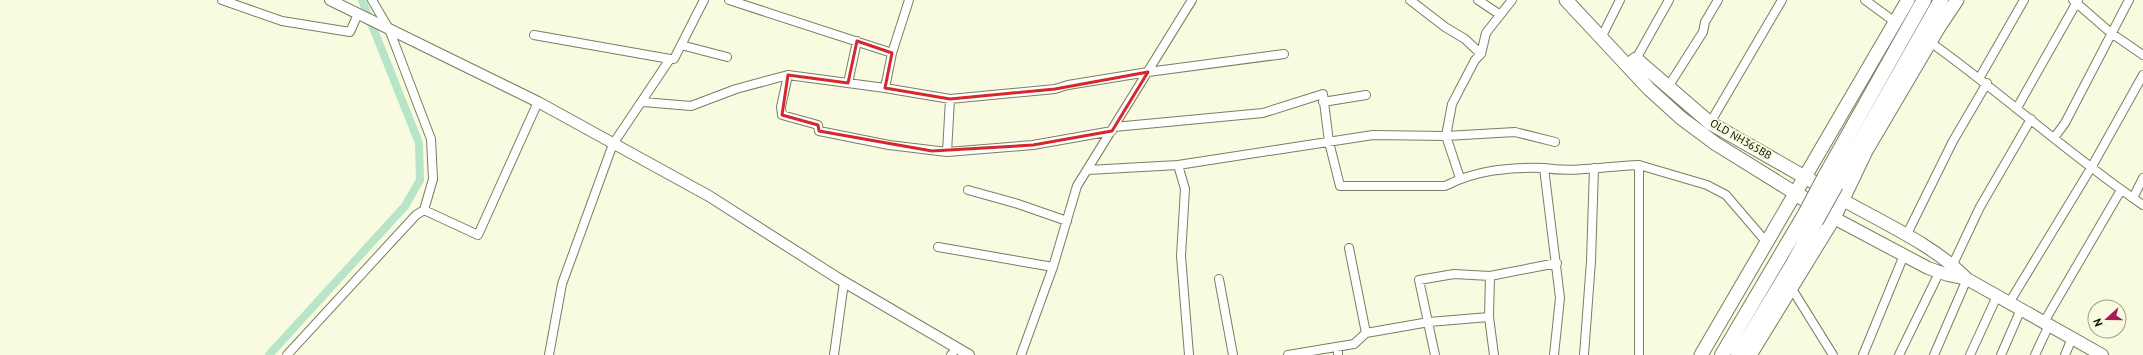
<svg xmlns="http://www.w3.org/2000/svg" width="2143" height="355" viewBox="0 0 2143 355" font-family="'PT Sans',sans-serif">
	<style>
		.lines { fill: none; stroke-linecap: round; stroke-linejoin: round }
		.canal { stroke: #b8e4c7; stroke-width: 8 }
		.minor-casing { stroke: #7b7d65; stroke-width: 10 }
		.tertiary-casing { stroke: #7b7d65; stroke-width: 12 }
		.secondary-casing { stroke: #7b7d65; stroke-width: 14 }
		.primary-casing { stroke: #7b7d65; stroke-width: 15 }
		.trunk-casing { stroke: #7b7d65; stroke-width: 16 }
		.minor { stroke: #fff; stroke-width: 8 }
		.tertiary { stroke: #fff; stroke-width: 10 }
		.secondary { stroke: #fff; stroke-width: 12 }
		.primary { stroke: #fff; stroke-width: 13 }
		.trunk { stroke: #fff; stroke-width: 14 }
		.trunk-bridge-casing { stroke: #7b7d65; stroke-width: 16; stroke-linecap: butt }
		.trunk-bridge { stroke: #fff; stroke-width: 14 }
		.marked { fill: none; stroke: #d62828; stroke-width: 3; stroke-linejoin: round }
		.labels { text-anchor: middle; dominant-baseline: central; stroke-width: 4; stroke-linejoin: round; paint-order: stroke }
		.street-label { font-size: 11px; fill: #0f1007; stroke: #f8fbdf }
	</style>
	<rect width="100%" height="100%" fill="#f8fbdf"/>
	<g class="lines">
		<!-- canal -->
		<path class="canal" d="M269 355 405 206 420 180 419 143 362 0"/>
		<defs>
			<path id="minor" d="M222 0 282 21 350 32 358 14
				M372 0 389 29 431 139 433 179 424 210
				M729 0 892 53
				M909 0 892 53 885 88 950 99 1055 89 1068 85 1148 72 1284 54
				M1410 0 1445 27 1465 39 1481 54
				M1478 0 1499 14
				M1865 0 1895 22
				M2073 0 2111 33 2143 55
				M534 35 670 59
				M1601 38 1620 0
				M1930 42C2003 94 2069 155 2143 205
				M681 45 727 57
				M1636 59 1669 0
				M1980 77 2024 0
				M848 83 857 41
				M1668 87 1703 32 1705 22 1718 0
				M885 88 788 75 781 107 782 115 818 125 819 131 889 145 947 152
				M950 99 947 152 1033 145 1112 131
				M643 102 691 106 736 89 788 75
				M1323 102 1366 95
				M2017 108 2078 0
				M1710 123 1782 0
				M1114 127 1263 113 1323 94 1329 142 1340 186H1445C1476 170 1509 167 1544 168
				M2054 138 2065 123 2129 0
				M1178 165 1185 189 1181 256 1189 355
				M1088 170 1178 165 1373 135 1446 136 1515 132 1555 142
				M1460 178 1446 136 1452 104 1475 60 1481 54 1486 33 1512 0
				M968 190 1018 204 1067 221
				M2133 198 2143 178
				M1906 236 1953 141 1987 83
				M938 247 1053 267
				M1953 264 1980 207 2031 119
				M1490 276 1489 317 1494 355
				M1219 279 1233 355
				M1792 289 1833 355
				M2009 303 2091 168 2143 75
				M2044 322 2121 190
				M1366 333 1429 322 1489 317
				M1338 347V355
				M287 355 416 215 424 210 478 235 538 102
				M549 355 562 284 613 144 670 59H674L704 0
				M834 355 844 282
				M951 355 956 349
				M1021 355 1053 267 1077 186 1192 0
				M1288 355 1354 344 1366 333 1349 248
				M1435 355 1419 280 1454 274 1490 276 1557 263
				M1554 355 1560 298 1544 168C1575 173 1607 166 1639 165
				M1584 355 1591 261 1594 168
				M1639 355V165L1707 185 1726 195 1768 244
				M1863 355 1904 255
				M1899 355 1939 273
				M1934 355 1967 279
				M1970 355 1997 296
				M2001 355 2021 309
				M2035 355 2049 325
				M2065 355 2072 338"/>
			<path id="tertiary" d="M330 0 538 102 709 196 839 279 969 355"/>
			<path id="secondary" d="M1843 200C1883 223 1934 245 1967 279
				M1834 218 1928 268 1948 275 1967 279 2102 355"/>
			<path id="primary" d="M1566 0 1649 89 1681 118 1716 144 1795 193
				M1629 65 1636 59 1710 123 1829 191
				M1701 355 1908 0
				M1750 355 1834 218 1866 151 1939 27 1957 0"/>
			<path id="trunk" d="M1824 178 1924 0
				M1836 185 1941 0
				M1795 193 1834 218
				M1722 355 1805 214
				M1738 355 1794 262 1816 221"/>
		</defs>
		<!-- minor casing -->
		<use href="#minor" class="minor-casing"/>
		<!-- tertiary casing -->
		<use href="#tertiary" class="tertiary-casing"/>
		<!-- secondary casing -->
		<use href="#secondary" class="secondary-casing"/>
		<!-- primary casing -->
		<use href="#primary" class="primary-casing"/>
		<!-- trunk casing -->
		<use href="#trunk" class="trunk-casing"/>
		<!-- minor -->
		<use href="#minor" class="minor"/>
		<!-- tertiary -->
		<use href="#tertiary" class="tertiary"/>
		<!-- secondary -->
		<use href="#secondary" class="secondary"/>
		<!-- primary -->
		<use href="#primary" class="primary"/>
		<!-- trunk -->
		<use href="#trunk" class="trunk"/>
		<defs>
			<path id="trunk-bridge" d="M1805 214 1824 178
				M1816 221 1836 185"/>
		</defs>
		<!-- trunk-bridge casing -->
		<use href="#trunk-bridge" class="trunk-bridge-casing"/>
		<!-- trunk-bridge -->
		<use href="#trunk-bridge" class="trunk-bridge"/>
	</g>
	<!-- marked area -->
	<path class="marked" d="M857 41 892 53 885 88 950 99 1055 89 1148 72 1112 131 1033 145 932 151 819 131 818 125 782 115 788 75 848 83Z"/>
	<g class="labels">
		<!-- street labels -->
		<g class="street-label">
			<text transform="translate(1741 139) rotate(30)">OLD NH365BB</text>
		</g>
	</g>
	<!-- north arrow -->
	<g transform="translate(2107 319) rotate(249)"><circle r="19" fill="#f8fbdf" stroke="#9b9d89"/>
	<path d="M0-3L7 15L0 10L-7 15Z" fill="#a91c5c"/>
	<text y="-6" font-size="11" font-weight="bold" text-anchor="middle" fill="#0f1007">N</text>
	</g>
</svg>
